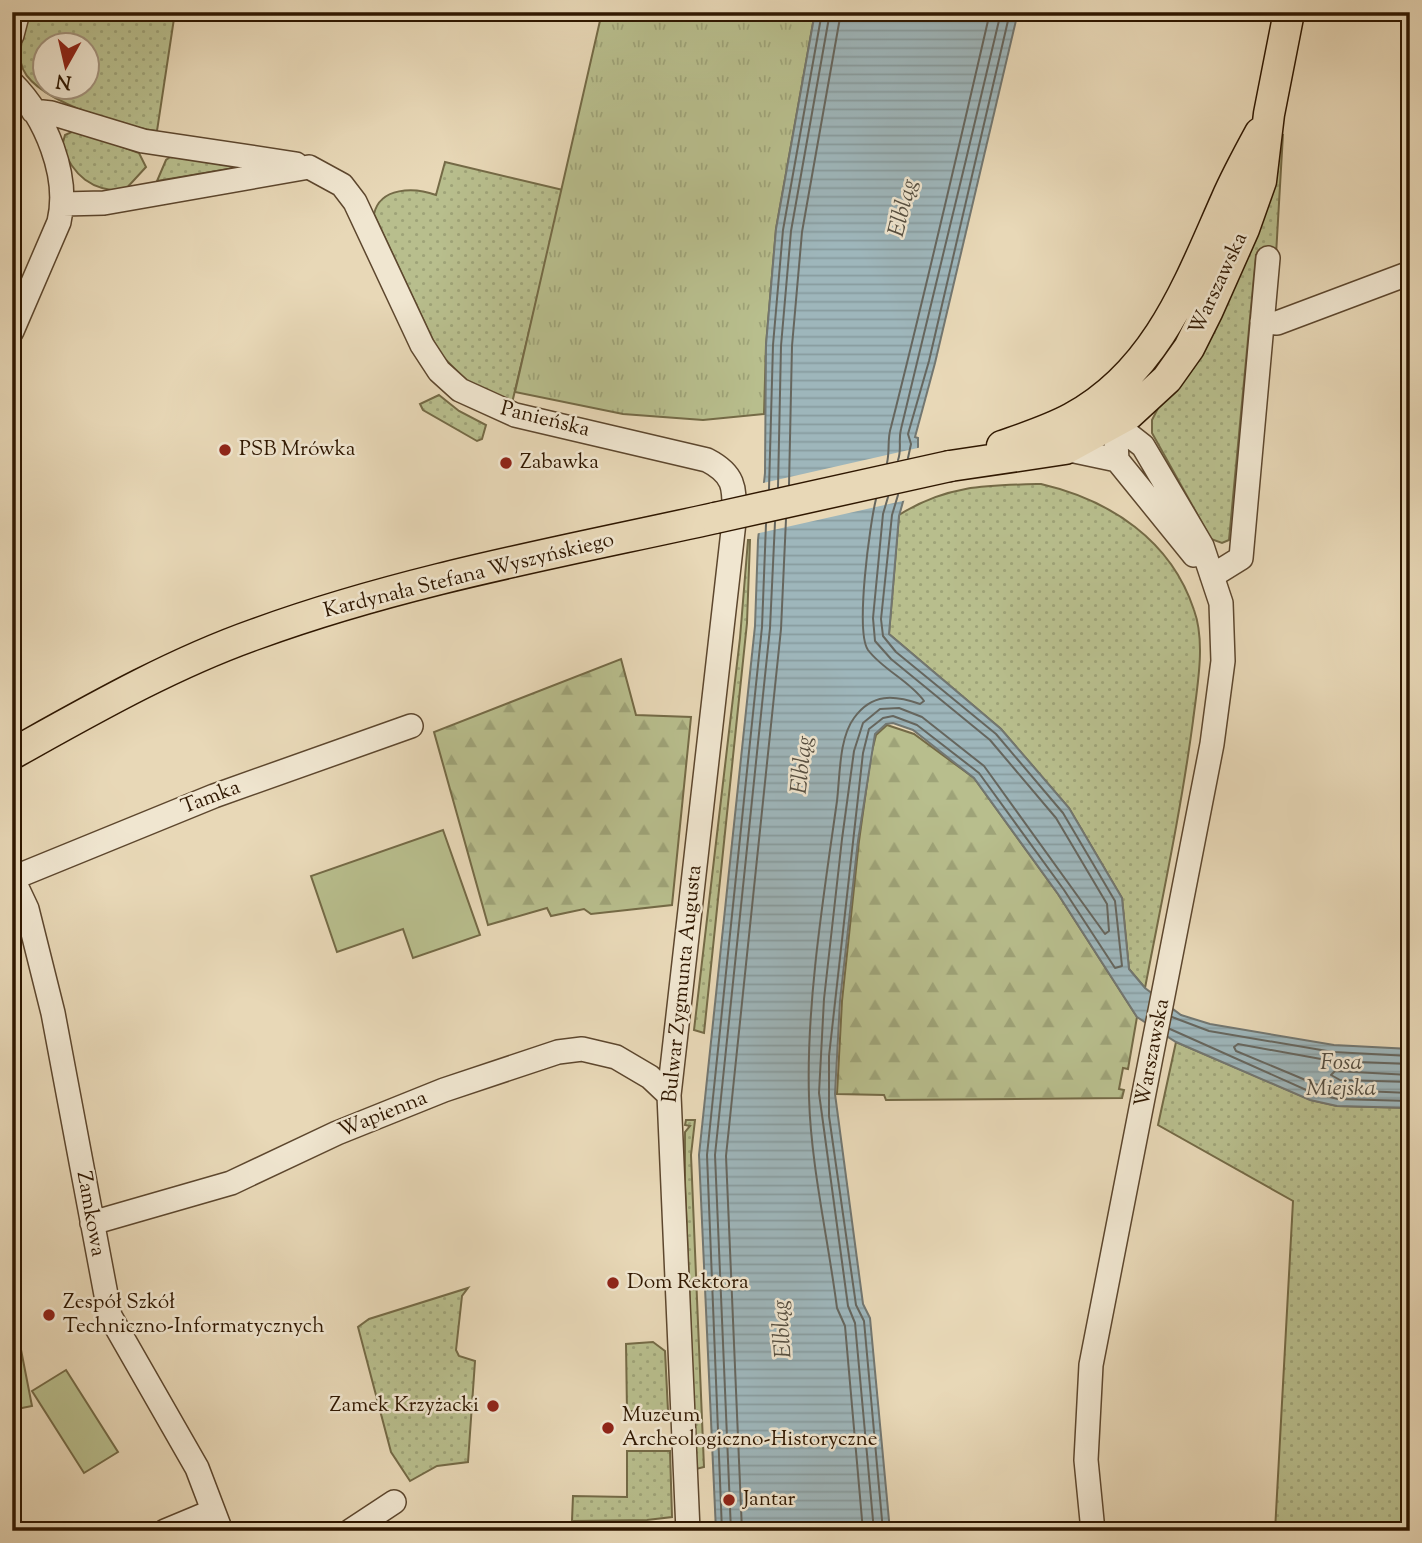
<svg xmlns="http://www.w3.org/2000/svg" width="1422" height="1543" viewBox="0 0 1422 1543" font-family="'Sorts Mill Goudy',serif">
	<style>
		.grass { fill: url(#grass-dots); stroke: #746a46; stroke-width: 2; fill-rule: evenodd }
		.forest { fill: url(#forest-firs); stroke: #746a46; stroke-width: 2 }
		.park { fill: url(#park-tufts); stroke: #746a46; stroke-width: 2 }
		.pitch { fill: #b8be8d; stroke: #746a46; stroke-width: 2 }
		.water { fill: url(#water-rules); stroke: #727670; stroke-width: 2 }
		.pier { fill: #e8d8b7 }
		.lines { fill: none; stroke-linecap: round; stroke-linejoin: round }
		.shore { stroke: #66665e; stroke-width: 2 }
		.minor-casing { stroke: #5d472e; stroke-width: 26 }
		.major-casing { stroke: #2f1700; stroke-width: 33 }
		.minor { stroke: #f0e6d0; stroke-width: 23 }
		.major { stroke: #e8d8b7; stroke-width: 30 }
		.major-bridge-casing { stroke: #2f1700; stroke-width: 33; stroke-linecap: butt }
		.major-bridge { stroke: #e8d8b7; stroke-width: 30 }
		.poi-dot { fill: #8f2418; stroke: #f0e6d0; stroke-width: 2.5 }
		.labels { text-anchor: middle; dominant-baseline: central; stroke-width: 5; stroke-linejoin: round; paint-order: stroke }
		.street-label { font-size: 21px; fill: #2f1700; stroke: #f0e6d0 }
		.poi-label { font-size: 21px; fill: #2f1700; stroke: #f0e6d0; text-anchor: start }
		.water-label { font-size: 23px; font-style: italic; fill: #564f41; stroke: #f0e6d0 }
	</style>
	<defs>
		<pattern id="grass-dots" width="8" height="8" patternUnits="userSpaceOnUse" patternTransform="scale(1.75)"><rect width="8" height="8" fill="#b8be8d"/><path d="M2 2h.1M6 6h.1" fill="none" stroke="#9ea378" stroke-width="1.8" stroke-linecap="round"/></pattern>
		<pattern id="forest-firs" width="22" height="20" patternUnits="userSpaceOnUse" patternTransform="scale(1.75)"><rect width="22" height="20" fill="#b8be8d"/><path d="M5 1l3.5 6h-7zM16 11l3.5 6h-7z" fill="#9ea378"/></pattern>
		<pattern id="park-tufts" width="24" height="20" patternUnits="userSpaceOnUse" patternTransform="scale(1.75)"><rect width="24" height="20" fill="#b8be8d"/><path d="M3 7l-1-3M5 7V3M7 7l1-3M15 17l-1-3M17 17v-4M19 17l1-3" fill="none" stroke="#9ea378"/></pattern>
		<pattern id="water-rules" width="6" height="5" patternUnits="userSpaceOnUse" patternTransform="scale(1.75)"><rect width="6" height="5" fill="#9eb6bb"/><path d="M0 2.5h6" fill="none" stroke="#889c9f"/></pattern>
	</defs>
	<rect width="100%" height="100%" fill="#e8d8b7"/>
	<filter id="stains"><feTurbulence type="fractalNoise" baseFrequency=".00286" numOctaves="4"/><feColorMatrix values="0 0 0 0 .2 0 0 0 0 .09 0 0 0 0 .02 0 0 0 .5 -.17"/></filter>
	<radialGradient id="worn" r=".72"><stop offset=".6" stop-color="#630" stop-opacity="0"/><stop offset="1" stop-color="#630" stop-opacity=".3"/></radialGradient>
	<!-- grass -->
	<path class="grass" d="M47 12H175L157 131C125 127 28 100 21 63 18 48 25 30 29 15L45 20ZM46 46H88V88H46Z
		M76 130 139 153 146 167 124 191C92 191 73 176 62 146L65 135Z
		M1283 134 1276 255H1256L1229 540 1222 543 1211 539 1152 433V420L1269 189Z
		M173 155 247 166 157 181 166 160Z
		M445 162 563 190 512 403 469 383 439 353 374 214C380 187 414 187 436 195Z
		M439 395 459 411 486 425 482 439 477 441 423 410 420 404Z
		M1041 484C1110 500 1171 540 1194 610 1206 643 1197 687 1193 721 1181 811 1162 899 1145 988L1129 969 1122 898 1069 808 1001 729 889 634 899 515C946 485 987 485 1041 484Z
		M748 540H750L747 623 704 1033 694 1030 740 638Z
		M1176 1042 1311 1100 1337 1106 1410 1108V1531H1275L1293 1201 1158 1125Z
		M686 1120H695L691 1155 704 1467 696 1469 685 1182V1132L690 1126 685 1125Z
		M468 1288 462 1296 456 1350 459 1356 475 1361 468 1462 437 1466 410 1481 391 1452 358 1327 369 1319Z
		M653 1342 665 1351 668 1411H627L626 1344Z
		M627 1451H670L672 1517 647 1520 572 1521 573 1496 627 1497Z"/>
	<!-- forest -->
	<path class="forest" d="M621 659 636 715 691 717 672 905 591 914 584 909 551 916 547 908 488 925 434 732Z
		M887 725 914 734 974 778 1058 894 1137 1017 1128 1069 1123 1068 1119 1089 1124 1090 1122 1098 886 1100 884 1095 837 1094 842 1001 859 841 871 755 876 735Z"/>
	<!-- park -->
	<path class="park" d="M602 12H815L776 229 766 345 764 414 703 420 623 414 515 392Z"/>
	<!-- pitch -->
	<path class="pitch" d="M443 830 480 935 413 958 403 929 337 952 311 876Z
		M15 1319 32 1406 12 1410V1320Z
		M66 1370 118 1452 84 1473 32 1391Z"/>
	<!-- water -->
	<path class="water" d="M815 12H1018L935 363 915 437 918 438V448L899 516 889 634 1001 729 1069 808 1122 898 1129 969 1145 988 1181 1015 1210 1024 1334 1045 1410 1049V1108L1337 1106 1310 1100 1176 1042 1137 1017 1058 894 974 778 913 730 893 723 886 724 875 734 858 841 840 1001 835 1094 863 1304 870 1318 890 1531H716L699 1155 755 626 758 540 765 473 766 345 776 229Z"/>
	<!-- pier -->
	<path class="pier" d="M922 447 907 500 755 534 759 484Z"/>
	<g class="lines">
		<!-- shore -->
		<path class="shore" d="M908 458 911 444 908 434 929 361 1010 12
			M898 460C902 449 898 440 901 429 935 291 968 151 1001 12
			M887 463C890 450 887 439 891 427 926 289 958 151 990 12
			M789 485 792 346 802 232 841 12
			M778 487 781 346 791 231 830 12
			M769 489 773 345 783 230 822 12
			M1172 1017 1209 1031 1333 1052 1410 1056
			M1170 1029 1313 1093 1338 1099 1410 1101
			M1410 1064 1332 1061 1238 1044 1234 1047 1236 1051 1315 1084 1339 1090 1410 1093
			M1410 1075 1335 1071 1331 1075 1340 1080 1410 1082
			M722 1531 707 1155 762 627 766 524
			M731 1531 715 1155 770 628 775 522
			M742 1531 726 1156 781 629 786 519
			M863 1531 845 1326 837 1308C828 1238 811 1167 809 1097 806 1004 824 893 837 801 840 776 839 738 854 718 872 693 894 695 920 704L924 701C910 681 883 670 868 650 855 631 870 523 876 499
			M874 1531 855 1323 848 1306 819 1093 824 999 842 839 854 751 863 723 880 709 899 708 922 717 984 766 1105 934 1109 931 1107 904 1056 818 990 740 891 659 875 641 873 618 883 514 888 497
			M883 1531 864 1321 856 1305 829 1116V1056L863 753 869 729 883 718 893 716 917 725 979 773 1064 890 1115 968 1122 966 1115 901 1063 813 996 734 896 652 883 636 881 619 892 515 898 495"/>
		<defs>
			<path id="minor" d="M12 35 18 12
				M12 83C46 117 70 176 59 222L12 331
				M33 111 51 113 143 141 296 164
				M63 204 104 203 309 167 342 185 355 202 422 345 439 371 460 390 515 415 707 460C738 476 734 491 734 522L669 1095 688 1531
				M1262 322 1277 323 1410 273
				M1115 424 1117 460 1194 555
				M1065 449 1117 460
				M1212 576 1241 558 1268 258
				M12 877 27 909 53 1013 110 1316 197 1468 221 1531
				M13 878 214 796 411 726
				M92 1223 231 1183 337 1133 444 1090 558 1052 582 1049 616 1057 650 1077 669 1095
				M165 1531 213 1511
				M350 1531 394 1502
				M1093 1531 1086 1460 1091 1365 1212 744 1223 661 1221 603 1202 546 1143 446 1115 424 1107 410"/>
			<path id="major" d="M1002 446C1025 438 1050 430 1072 418 1157 372 1189 283 1226 200 1236 177 1248 155 1260 133
				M950 466 1065 449 1129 414 1167 379 1189 348 1208 310 1244 229 1261 181 1269 114 1289 12
				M12 754C91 710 171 664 256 634 404 580 561 552 715 518"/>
		</defs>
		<!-- minor casing -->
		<use href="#minor" class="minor-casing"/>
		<!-- major casing -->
		<use href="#major" class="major-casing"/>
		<!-- minor -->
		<use href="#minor" class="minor"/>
		<!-- major -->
		<use href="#major" class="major"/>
		<defs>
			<path id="major-bridge" d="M715 518 950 466"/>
		</defs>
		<!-- major-bridge casing -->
		<use href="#major-bridge" class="major-bridge-casing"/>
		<!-- major-bridge -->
		<use href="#major-bridge" class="major-bridge"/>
	</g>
	<!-- markers -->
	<g class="poi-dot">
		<circle cx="225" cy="450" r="7"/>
		<circle cx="506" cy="463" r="7"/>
		<circle cx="613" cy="1283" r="7"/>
		<circle cx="49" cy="1315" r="7"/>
		<circle cx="493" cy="1406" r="7"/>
		<circle cx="608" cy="1428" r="7"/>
		<circle cx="729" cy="1500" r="7"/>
	</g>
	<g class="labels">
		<!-- street labels -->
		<g class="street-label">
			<text transform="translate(1219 284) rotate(-65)">Warszawska</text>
			<text transform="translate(545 420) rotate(14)">Panieńska</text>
			<text transform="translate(469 576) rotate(-14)">Kardynała Stefana Wyszyńskiego</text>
			<text transform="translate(211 798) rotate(-21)">Tamka</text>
			<text transform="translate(683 984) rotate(-84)">Bulwar Zygmunta Augusta</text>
			<text transform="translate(1153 1053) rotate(-79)">Warszawska</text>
			<text transform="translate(383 1115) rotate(-22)">Wapienna</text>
			<text transform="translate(90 1214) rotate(80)">Zamkowa</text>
		</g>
		<!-- poi labels -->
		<g class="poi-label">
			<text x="239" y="450">PSB Mrówka</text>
			<text x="520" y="463">Zabawka</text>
			<text x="627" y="1283">Dom Rektora</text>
			<text x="63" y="1303">Zespół Szkół<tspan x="63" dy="24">Techniczno-Informatycznych</tspan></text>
			<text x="479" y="1406" text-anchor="end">Zamek Krzyżacki</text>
			<text x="622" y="1416">Muzeum<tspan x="622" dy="24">Archeologiczno-Historyczne</tspan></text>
			<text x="743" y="1500">Jantar</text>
		</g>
		<!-- water labels -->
		<g class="water-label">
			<text transform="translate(904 208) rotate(-76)">Elbląg</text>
			<text transform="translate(803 765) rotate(-84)">Elbląg</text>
			<text x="1341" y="1063">Fosa<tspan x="1341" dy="26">Miejska</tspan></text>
			<text transform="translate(783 1329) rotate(-94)">Elbląg</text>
		</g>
	</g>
	<!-- margin -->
	<rect width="1422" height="1543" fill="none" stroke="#e8d8b7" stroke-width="42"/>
	<rect x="14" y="14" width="1394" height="1515" fill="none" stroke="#2f1700" stroke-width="3.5"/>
	<rect x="21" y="21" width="1380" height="1501" fill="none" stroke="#2f1700" stroke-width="2"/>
	<!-- north arrow -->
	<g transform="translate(66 66) rotate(188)"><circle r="33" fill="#f0e6d0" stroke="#a3937d" stroke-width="2"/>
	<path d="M0-5L12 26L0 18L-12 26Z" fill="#8f2418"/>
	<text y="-10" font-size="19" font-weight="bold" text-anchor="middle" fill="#2f1700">N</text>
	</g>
	<rect width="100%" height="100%" filter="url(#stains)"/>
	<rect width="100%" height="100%" fill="url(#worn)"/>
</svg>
